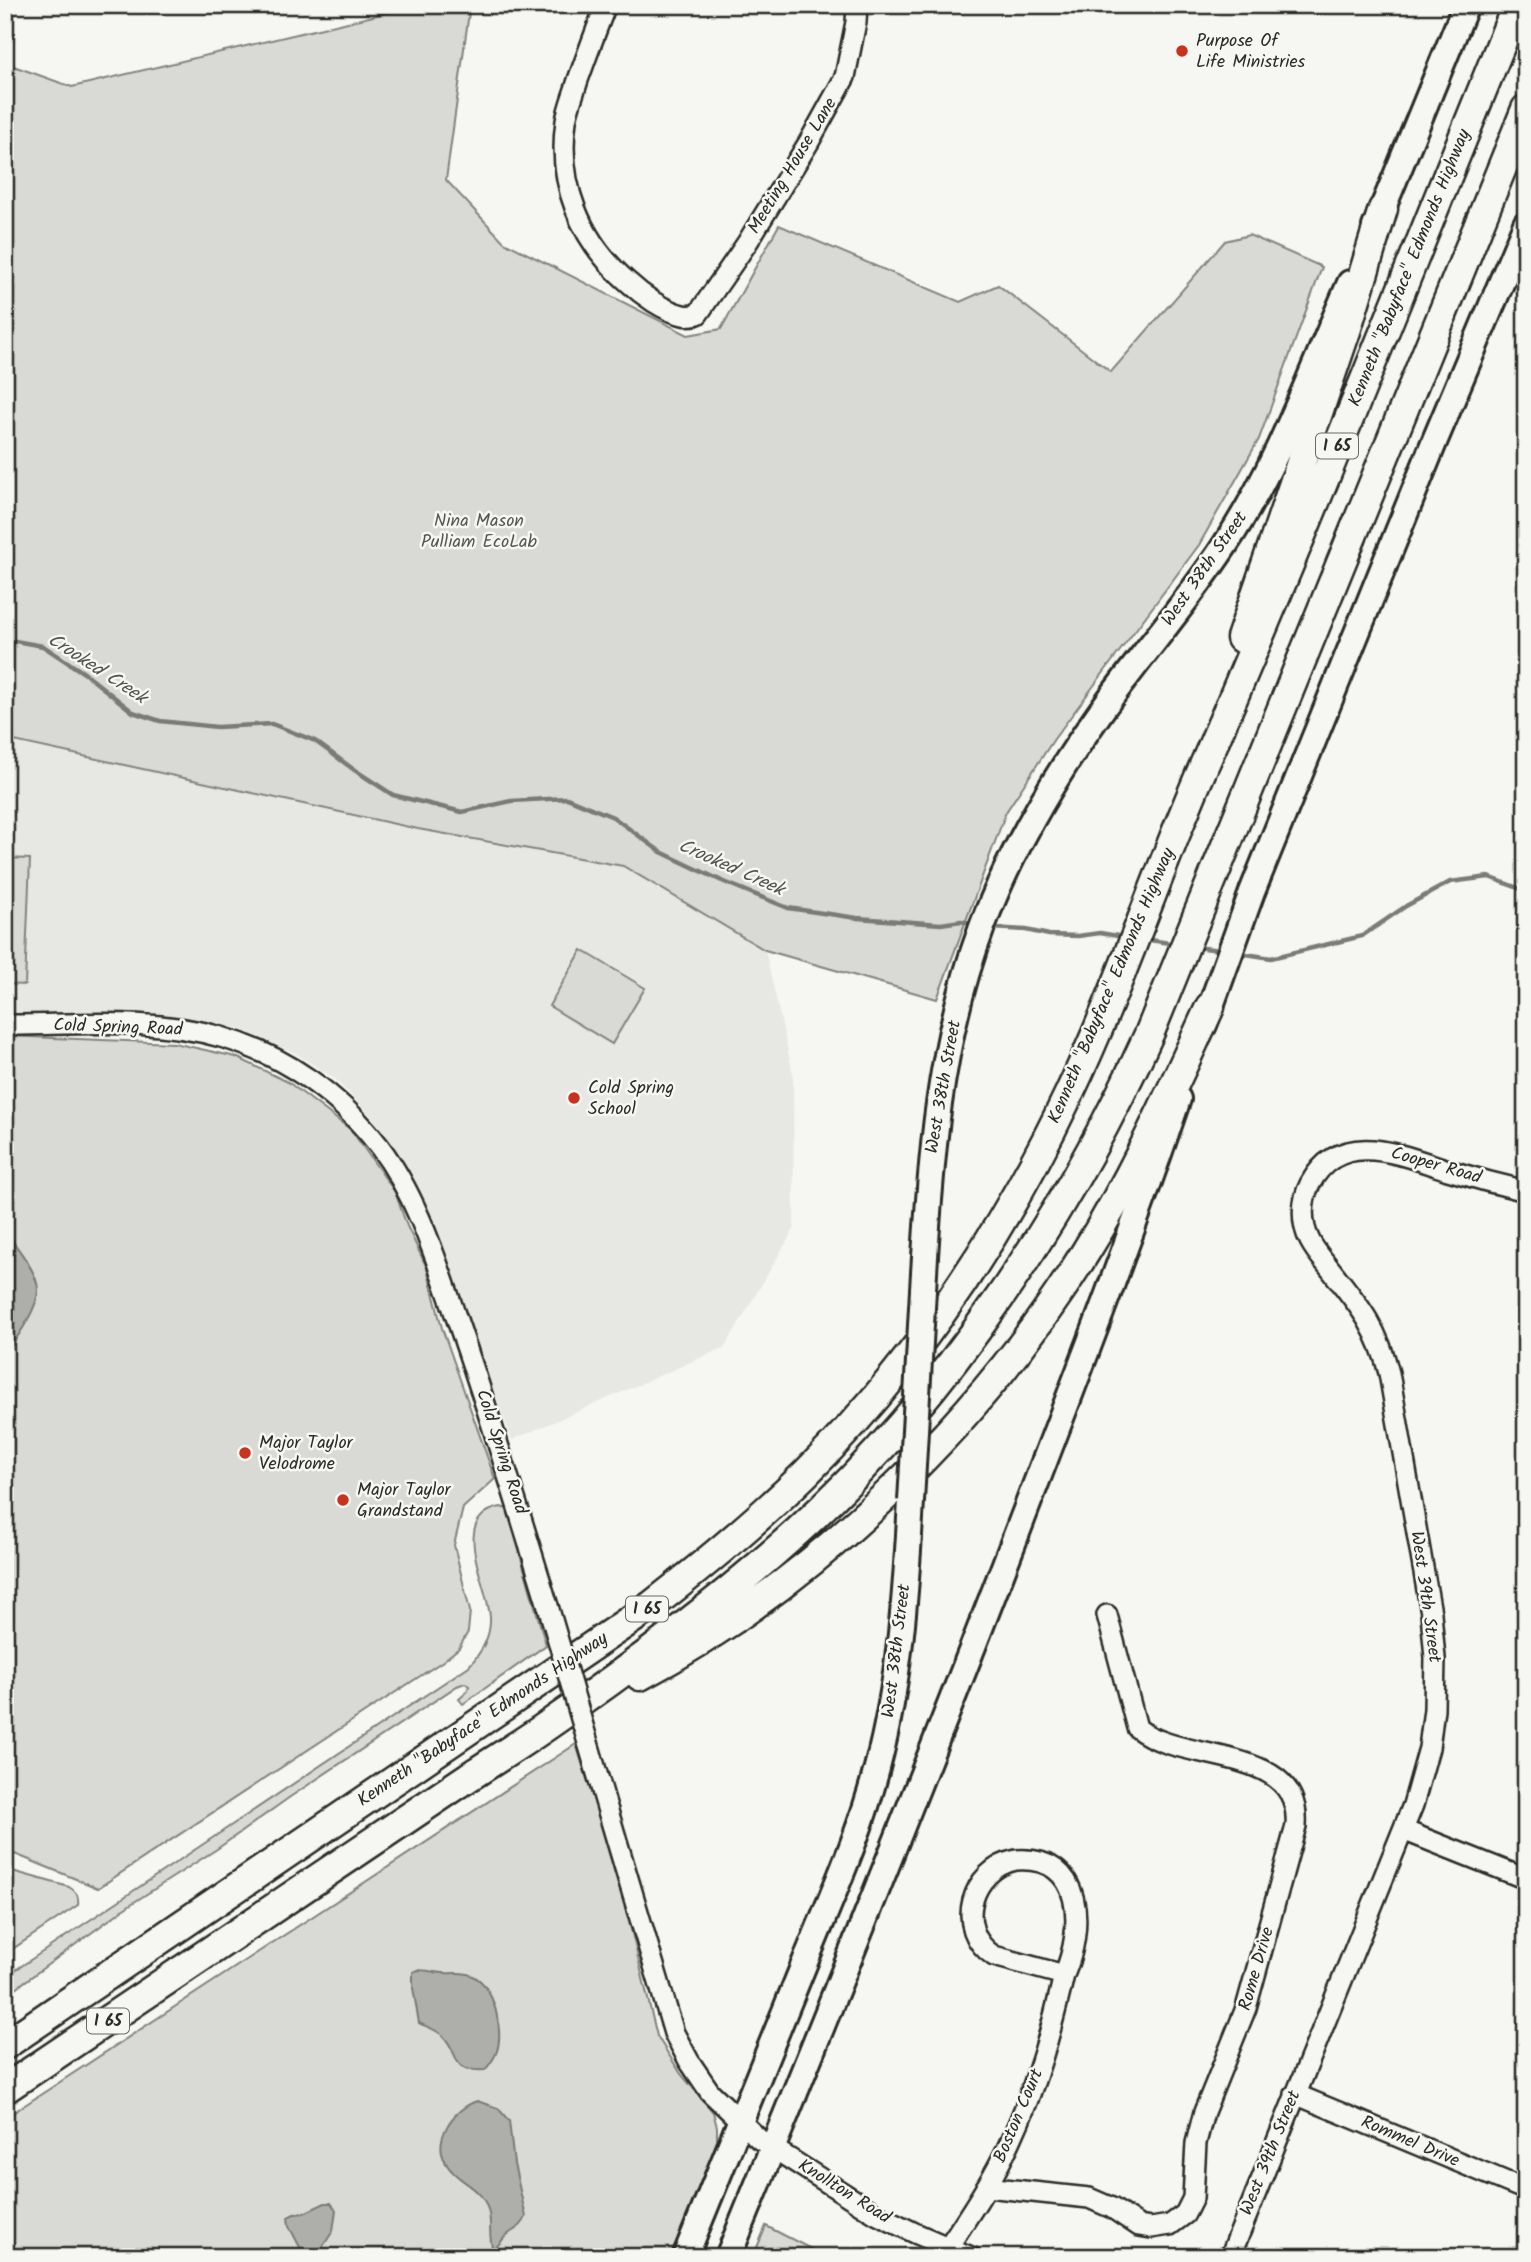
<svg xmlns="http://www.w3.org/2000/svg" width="1531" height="2262" viewBox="0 0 1531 2262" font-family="Kalam,sans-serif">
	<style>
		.built { fill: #e7e7e3 }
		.green { fill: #d9d9d5; stroke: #828280; stroke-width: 2 }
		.water { fill: #aeaeab; stroke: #7a7a78; stroke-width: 2 }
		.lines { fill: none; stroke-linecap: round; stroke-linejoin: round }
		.stream { stroke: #7a7a78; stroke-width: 4.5 }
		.minor-casing { stroke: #2b2b2b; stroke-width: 24 }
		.major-casing { stroke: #2b2b2b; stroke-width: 30 }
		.highway-casing { stroke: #2b2b2b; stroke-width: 33 }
		.minor { stroke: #f6f6f2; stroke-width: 19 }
		.major { stroke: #f6f6f2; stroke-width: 24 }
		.highway { stroke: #f6f6f2; stroke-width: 28 }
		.minor-bridge-casing { stroke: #2b2b2b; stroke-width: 24; stroke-linecap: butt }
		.major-bridge-casing { stroke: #2b2b2b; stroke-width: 30; stroke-linecap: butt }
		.minor-bridge { stroke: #f6f6f2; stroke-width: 19 }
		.major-bridge { stroke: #f6f6f2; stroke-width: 24 }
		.poi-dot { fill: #c8321e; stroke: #f6f6f2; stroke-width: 2.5 }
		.labels { text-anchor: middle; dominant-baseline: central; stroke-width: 5; stroke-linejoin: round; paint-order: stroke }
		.shield { fill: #f6f6f2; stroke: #686867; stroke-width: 2 }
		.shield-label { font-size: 16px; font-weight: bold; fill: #2b2b2b }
		.poi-label { font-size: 18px; fill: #2b2b2b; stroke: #f6f6f2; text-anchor: start }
		.street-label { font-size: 18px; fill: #2b2b2b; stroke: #f6f6f2 }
		.park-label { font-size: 18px; fill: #565656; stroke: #f6f6f2 }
		.water-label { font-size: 19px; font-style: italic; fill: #525251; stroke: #f6f6f2 }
	</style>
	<rect width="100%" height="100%" fill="#f6f6f2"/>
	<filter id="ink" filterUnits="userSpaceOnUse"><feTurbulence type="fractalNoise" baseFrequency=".0143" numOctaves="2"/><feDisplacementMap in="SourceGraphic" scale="14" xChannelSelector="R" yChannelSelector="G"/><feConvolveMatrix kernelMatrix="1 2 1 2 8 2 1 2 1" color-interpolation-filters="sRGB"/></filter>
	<g filter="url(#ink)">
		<!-- built -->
		<path class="built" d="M5 739 418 829 623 866 765 950 793 1074 794 1229 725 1347 512 1440 421 1193 373 1118 335 1079 295 1053 238 1028 175 1018 5 1014Z"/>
		<!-- green -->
		<path class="green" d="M420 5H470L446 180 504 242 688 335 721 329 779 225 960 302 998 285 1111 372 1225 241 1249 235 1322 267 1259 439 1199 545 1054 739 1006 812 937 999 765 950 623 866 418 829 5 739V63L72 87Z
			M5 858 30 859 25 985 5 984Z
			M582 950 645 988 612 1044 549 1006Z
			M5 1036 174 1043 236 1057 288 1082 351 1130 395 1192 407 1226 427 1268 442 1328 495 1479 463 1508 454 1545 470 1611 468 1632 459 1648 443 1661 98 1888 5 1850Z
			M501 1507 507 1509 546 1645 463 1704 459 1699 467 1692 469 1686 465 1683 457 1686 290 1797 217 1849 128 1906 5 1996V1977L469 1666C481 1653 491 1637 490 1618 489 1586 447 1517 501 1507Z
			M576 1744 598 1814 632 1933 657 2036 681 2074 713 2112 717 2127V2148L674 2257H5V2118Z
			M5 1869 69 1887C77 1892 79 1896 78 1905L5 1954Z
			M766 2226 815 2251 813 2257H753Z"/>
		<!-- water -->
		<path class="water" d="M5 1231C15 1245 38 1272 38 1290 38 1309 16 1339 5 1355Z
			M418 1970C427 1970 436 1973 445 1973 456 1974 463 1971 473 1976 494 1986 504 2030 497 2051 495 2058 490 2064 485 2070 448 2072 462 2056 443 2036 438 2030 427 2027 419 2023L413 1988V1972Z
			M477 2101 498 2108 509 2121 514 2164 526 2217C522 2227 515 2229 507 2235 501 2240 500 2245 493 2249 487 2237 494 2219 485 2202 477 2186 457 2181 447 2165 431 2140 453 2109 477 2101Z
			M325 2203H331L336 2210 333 2231 316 2257H305L289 2226 288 2217 294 2214 304 2213Z"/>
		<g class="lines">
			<!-- stream -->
			<path class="stream" d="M5 643 15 641 43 646 84 673 133 712 160 721 217 727 272 724 315 741 353 769 393 795 462 812 511 801 567 798 613 817 661 852 722 881 788 908 857 918 941 924 961 921 975 924
				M991 928 1026 930 1049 935 1078 936 1100 933 1124 937
				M1143 939 1176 944
				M1195 947 1221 950
				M1240 953 1271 958 1362 936 1406 906 1450 882 1489 877 1526 891"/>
			<defs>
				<path id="minor" d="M606 5C596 30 587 55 578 80 574 94 568 107 566 121 557 183 580 241 628 282 642 295 664 311 683 315 687 316 694 315 698 314L747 243 809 142 845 77 856 22 857 5
					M5 1025C77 1025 151 1017 221 1037 284 1055 339 1094 379 1146 416 1195 435 1256 455 1314 489 1411 518 1508 548 1606
					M608 1811 674 2033 689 2061 710 2092 759 2139 876 2214 915 2233 971 2257
					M1403 1830 1526 1879
					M1016 1860C1085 1855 1084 1929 1064 1975L994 1956C953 1929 971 1869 1016 1860Z
					M1295 2094 1526 2190
					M986 2187 1089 2198 1112 2208 1139 2226 1151 2228 1170 2225 1185 2214 1193 2198 1196 2143 1204 2112 1246 2008 1296 1826C1302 1744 1182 1765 1137 1728L1107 1615
					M948 2247C971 2212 994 2178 1011 2140 1036 2086 1051 2032 1064 1975
					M1230 2257 1413 1805 1429 1748 1434 1709 1435 1658 1431 1613 1389 1373C1378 1330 1362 1309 1335 1275 1327 1264 1316 1253 1310 1241 1301 1224 1301 1201 1310 1184 1340 1127 1401 1155 1448 1170 1474 1178 1500 1185 1526 1191"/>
				<path id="major" d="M1375 227 1466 5
					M1204 1025 1252 892 1435 440 1526 224
					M923 1290C930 1166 938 1045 982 927 1011 849 1053 779 1101 711 1141 655 1187 603 1225 545 1279 464 1311 371 1350 283
					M685 2257C725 2158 766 2060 805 1962 831 1898 860 1835 877 1768 900 1681 906 1591 911 1501
					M728 2257C832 2003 935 1748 1033 1491 1083 1361 1133 1231 1178 1099"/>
				<path id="highway" d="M1241 638 1347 328 1383 209
					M640 1676C815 1583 981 1421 1085 1253 1134 1175 1171 1091 1210 1007
					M5 2045 651 1606C705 1564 757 1521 806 1473 915 1365 1003 1233 1069 1094 1118 991 1154 882 1199 777 1310 522 1411 263 1517 5
					M5 2089C153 1991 300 1890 448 1791 481 1768 515 1748 548 1725 635 1665 721 1601 799 1530 947 1395 1068 1213 1150 1032L1526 109"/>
			</defs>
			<!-- minor casing -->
			<use href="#minor" class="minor-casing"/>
			<!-- major casing -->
			<use href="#major" class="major-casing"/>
			<!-- highway casing -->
			<use href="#highway" class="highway-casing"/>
			<!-- minor -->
			<use href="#minor" class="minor"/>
			<!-- major -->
			<use href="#major" class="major"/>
			<!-- highway -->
			<use href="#highway" class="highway"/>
			<defs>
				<path id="minor-bridge" d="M548 1606 608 1811"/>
				<path id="major-bridge" d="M911 1501 923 1290"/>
			</defs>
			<!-- minor-bridge casing -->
			<use href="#minor-bridge" class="minor-bridge-casing"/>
			<!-- major-bridge casing -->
			<use href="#major-bridge" class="major-bridge-casing"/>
			<!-- minor-bridge -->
			<use href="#minor-bridge" class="minor-bridge"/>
			<!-- major-bridge -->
			<use href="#major-bridge" class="major-bridge"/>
		</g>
	</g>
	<!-- markers -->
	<g class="poi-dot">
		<circle cx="1182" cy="51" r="7"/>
		<circle cx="574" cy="1098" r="7"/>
		<circle cx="245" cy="1453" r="7"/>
		<circle cx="343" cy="1500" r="7"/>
	</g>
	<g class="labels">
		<!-- shield labels -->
		<g class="shield">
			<rect x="1316" y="433.5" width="42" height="25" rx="5"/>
			<rect x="626" y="1596.5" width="42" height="25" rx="5"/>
			<rect x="87" y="2008.5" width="42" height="25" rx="5"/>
		</g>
		<g class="shield-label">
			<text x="1337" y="446">I 65</text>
			<text x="647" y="1609">I 65</text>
			<text x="108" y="2021">I 65</text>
		</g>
		<!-- poi labels -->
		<g class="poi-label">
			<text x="1196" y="41">Purpose Of<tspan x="1196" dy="21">Life Ministries</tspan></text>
			<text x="588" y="1088">Cold Spring<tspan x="588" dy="21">School</tspan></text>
			<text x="259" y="1443">Major Taylor<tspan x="259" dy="21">Velodrome</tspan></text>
			<text x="357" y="1490">Major Taylor<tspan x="357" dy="21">Grandstand</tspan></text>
		</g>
		<!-- street labels -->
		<g class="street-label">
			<text transform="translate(793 166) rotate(-59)">Meeting House Lane</text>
			<text transform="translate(1410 268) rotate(-68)">Kenneth "Babyface" Edmonds Highway</text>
			<text transform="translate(1205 569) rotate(-55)">West 38th Street</text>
			<text transform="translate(1112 986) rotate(-67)">Kenneth "Babyface" Edmonds Highway</text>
			<text transform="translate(118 1028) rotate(2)">Cold Spring Road</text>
			<text transform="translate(944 1087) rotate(-80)">West 38th Street</text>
			<text transform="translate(1436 1166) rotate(16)">Cooper Road</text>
			<text transform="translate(501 1452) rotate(72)">Cold Spring Road</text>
			<text transform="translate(1425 1597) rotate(82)">West 39th Street</text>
			<text transform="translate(897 1651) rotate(-83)">West 38th Street</text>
			<text transform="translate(483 1720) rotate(-34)">Kenneth "Babyface" Edmonds Highway</text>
			<text transform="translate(1257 1969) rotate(-74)">Rome Drive</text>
			<text transform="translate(1019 2116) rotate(-67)">Boston Court</text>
			<text transform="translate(1410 2142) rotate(23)">Rommel Drive</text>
			<text transform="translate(1271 2153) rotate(-68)">West 39th Street</text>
			<text transform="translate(844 2192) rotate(32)">Knollton Road</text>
		</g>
		<!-- park labels -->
		<g class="park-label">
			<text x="479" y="521">Nina Mason<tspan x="479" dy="21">Pulliam EcoLab</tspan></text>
		</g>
		<!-- water labels -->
		<g class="water-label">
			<text transform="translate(97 669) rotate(33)">Crooked Creek</text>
			<text transform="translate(731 868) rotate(24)">Crooked Creek</text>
		</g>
	</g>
	<!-- margin -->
	<rect width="1531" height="2262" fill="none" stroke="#f6f6f2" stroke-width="28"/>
	<rect x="14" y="14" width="1503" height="2234" fill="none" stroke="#2b2b2b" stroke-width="2.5" filter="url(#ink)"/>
</svg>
